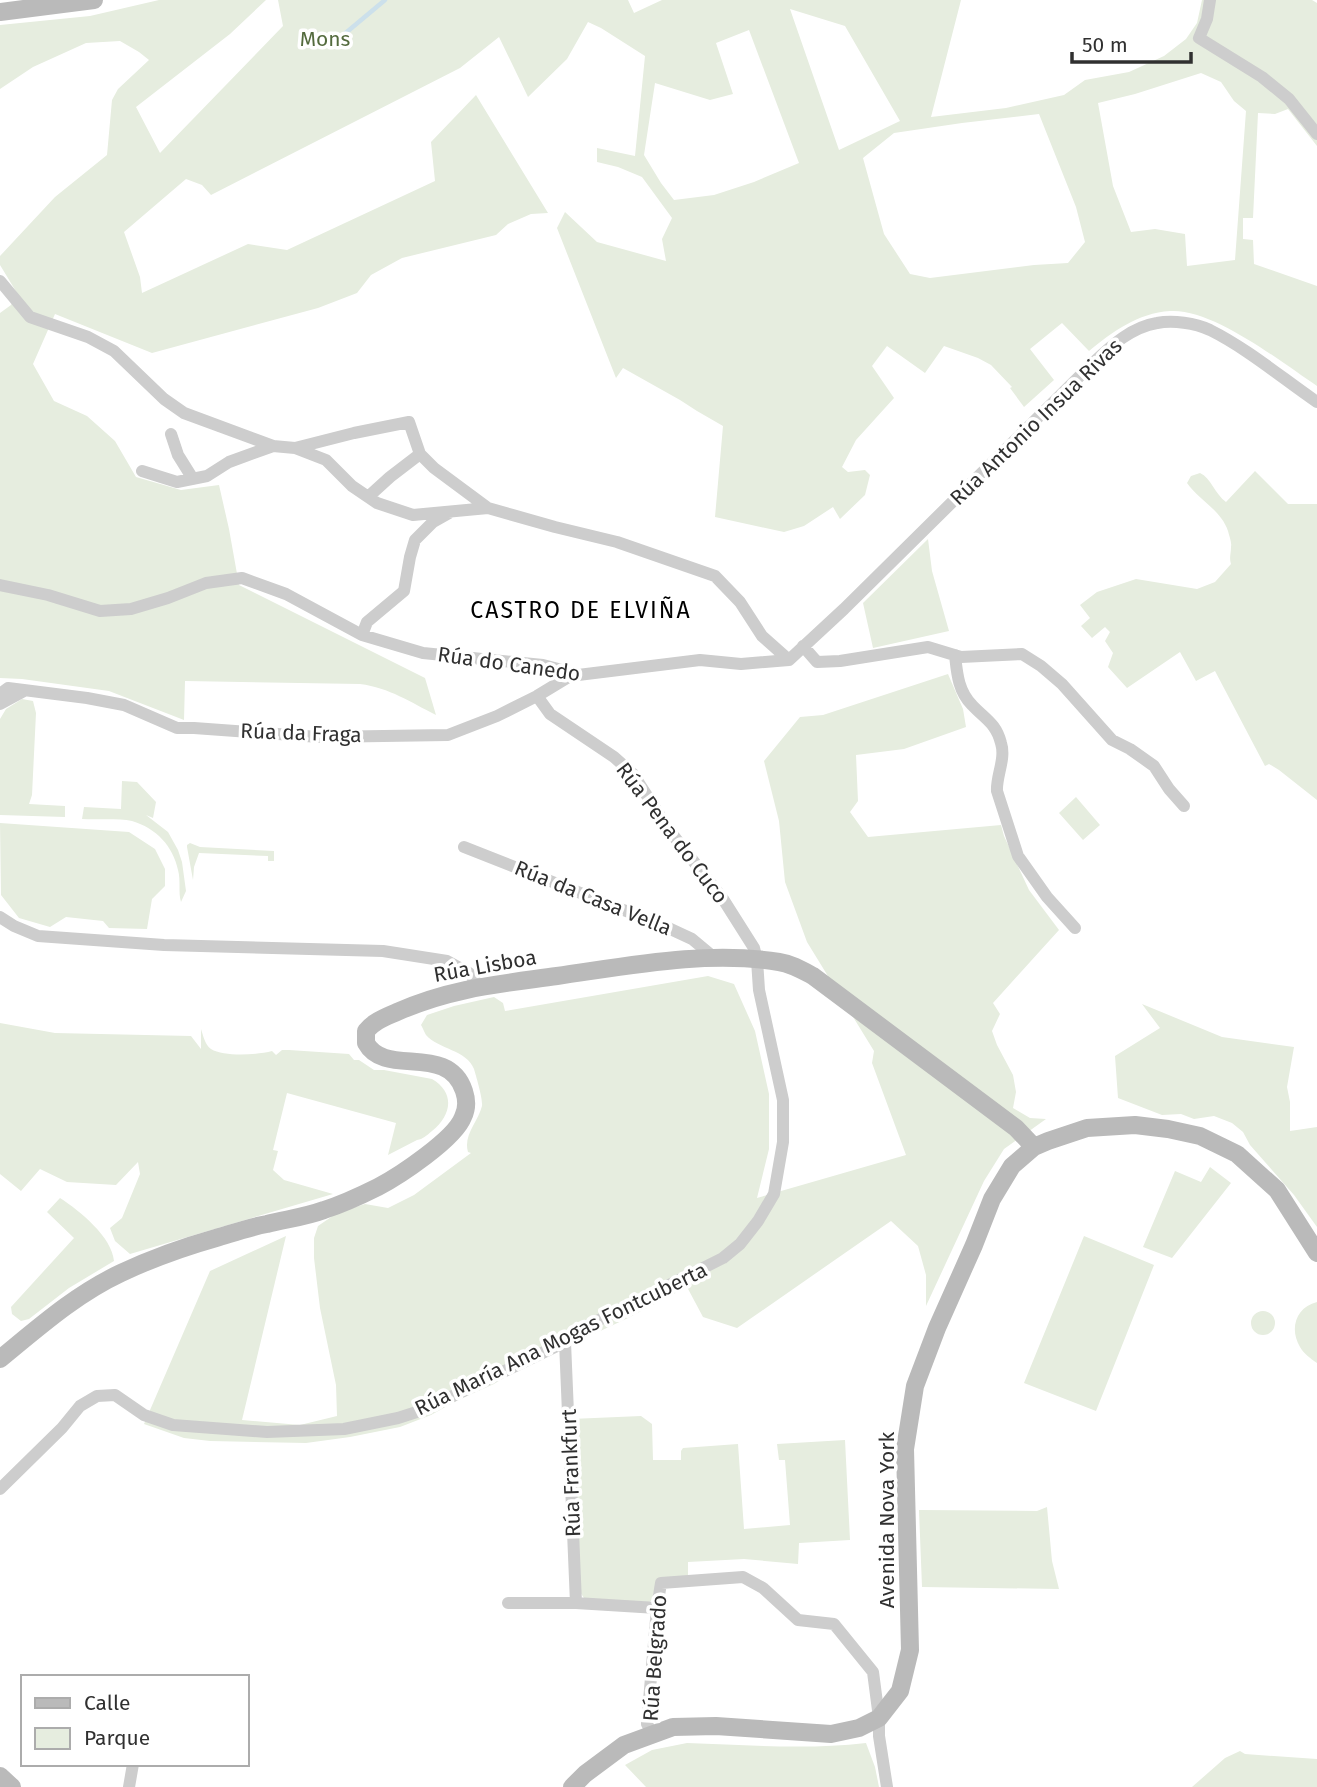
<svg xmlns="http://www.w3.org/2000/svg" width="1317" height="1787" viewBox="0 0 1317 1787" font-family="'Fira Sans',sans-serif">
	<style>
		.green { fill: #e6eddf; fill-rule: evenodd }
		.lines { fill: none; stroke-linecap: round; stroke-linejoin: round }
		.stream { stroke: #cce0eb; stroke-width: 4.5 }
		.street { stroke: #cdcdcd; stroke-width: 12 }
		.secondary { stroke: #bababa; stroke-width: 18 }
		.labels { text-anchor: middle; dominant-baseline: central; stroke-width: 7; stroke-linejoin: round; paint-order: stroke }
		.park-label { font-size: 21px; fill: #546b3e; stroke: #fff }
		.street-label { font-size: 21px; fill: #303030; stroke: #fff }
		.neighbourhood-label { font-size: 23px; letter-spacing: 2px; fill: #000; stroke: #fff }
	</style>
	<rect width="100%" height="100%" fill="#fff"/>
	<!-- green -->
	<path class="green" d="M159 0H266L230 34 136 107 160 153 283 26 278 0H628L634 13 662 0H961L931 117 1006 108 1064 95 1085 80 1129 72 1164 56 1186 39 1197 23 1202 0H1312L1317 3V146L1288 109 1275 114 1258 113 1253 218H1243V239L1253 240 1254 264 1317 286V386C1281 362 1213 308 1170 311 1138 313 1112 332 1089 351L1062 323 1030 349 1054 380 1024 407 1010 388 1012 387 991 365 978 358 944 346 925 373 887 346 872 366 894 398 856 440 842 467 848 472 865 470 870 475 865 495 840 519 833 507 804 526 784 532 715 517 723 426 697 411 680 400 623 368 616 378 557 228 565 212 597 242 666 261 662 239 672 218 642 177 618 167 597 162V148L635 156 645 56 601 28 588 22 567 59 528 97 499 37 460 68 211 195 202 185 186 179 124 232 140 277 142 293 248 244 287 250 435 181 431 142 476 95 548 213 531 214 508 224 496 235 402 258 371 275 357 293 318 308 152 353 55 314 33 364 54 401 87 416 115 441 136 477 181 490 219 485 229 529 239 585 425 678 436 715C410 702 390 688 360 684L185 681 184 720 109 691 22 679 0 678V313L11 305 17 293 0 265V256L55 197 107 155 112 100 118 89 149 60 139 52 120 41 86 43 33 67 0 89V25L90 16ZM790 9 845 26 900 121 839 150ZM749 30 799 163 754 182 714 195 674 200 661 183 644 155 655 83 710 100 733 94 716 43ZM1201 73 1221 82 1234 101 1246 111 1235 260 1187 266 1185 234 1155 229 1131 232 1113 186 1098 103 1135 94ZM1039 114 1076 207 1085 242 1068 263 1034 265 930 278 910 274 884 234 863 158 894 133 962 123Z
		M1255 471 1288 504H1317V800L1279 770 1269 764 1265 766 1215 671 1196 681 1180 652 1127 688 1108 667 1113 653 1105 641 1110 632 1105 627 1092 638 1081 626 1090 618 1080 605 1097 592 1136 579 1197 589 1215 582 1231 564C1229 557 1231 554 1231 547 1232 542 1229 536 1228 531 1221 510 1199 500 1187 483L1191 476 1200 473C1211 478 1215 494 1226 502Z
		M928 539 932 571 949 631 873 648 863 603Z
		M948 674 963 709 966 727 904 749 856 755 858 801 850 812 868 837 1001 825 1004 836 1029 890 1059 930 993 1003 1000 1014 992 1031 997 1045 1013 1075 1016 1092 1013 1108 1030 1118 1046 1119 1004 1149 984 1181 926 1306V1275L918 1246 891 1221 737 1328 703 1317 687 1287 628 1318 515 1371 494 1384 458 1400 431 1415 400 1427 350 1437 306 1443 210 1441 184 1438 144 1424 210 1271 286 1236 242 1420 300 1425 337 1416 336 1385 320 1308 314 1258V1238L318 1226 337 1213 365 1204 388 1208 414 1195 471 1153 468 1152C463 1135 478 1122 482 1106 483 1099 476 1076 474 1069 467 1050 438 1049 426 1035 424 1032 423 1028 421 1025L427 1015 454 1006 494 997 503 1003 505 1011 708 976 734 984 755 1031 769 1094V1149L757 1198 906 1155 872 1063 874 1051 807 942 785 882 779 821 764 761 800 717 823 715Z
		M22 699 33 701 36 713 32 795 29 804 65 806V817L0 815V719L6 709Z
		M122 781 137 782 156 802 153 818 146 815 168 832 178 850 182 862 186 891 181 902C178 892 181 881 178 870 173 846 156 828 132 821 118 818 97 820 82 819L84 807 121 809Z
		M1076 797 1100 825 1083 840 1059 813Z
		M0 823 129 832 155 849 165 869V886L152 899 147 929 109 928 103 921 66 917 50 927 19 918 1 895Z
		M190 843 200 847 274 851V861H268V856L199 853 194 867 193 880 187 847V845Z
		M1142 1004 1222 1037 1294 1047 1287 1087 1290 1102V1131L1317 1127V1227L1294 1195 1250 1145 1243 1132 1232 1123 1214 1116 1194 1119 1181 1114 1162 1115 1118 1098 1115 1056 1160 1028Z
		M0 1023 55 1033 191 1036 201 1049V1029C203 1035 205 1045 211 1049 224 1057 257 1055 272 1051L276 1055 282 1050H289L349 1054 354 1060H359L374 1070H384L432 1079C456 1093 451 1116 432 1131 426 1136 423 1139 417 1140L388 1155 396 1123 287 1093 273 1150 278 1151 273 1170 284 1180 333 1194 130 1254 115 1241 110 1228 122 1218 140 1174 138 1162 116 1185 67 1182 40 1169 21 1191 0 1174Z
		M1210 1167 1231 1183 1172 1258 1143 1247 1175 1171 1201 1182Z
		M60 1198C80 1211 112 1237 114 1261L69 1288 29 1319 21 1321 12 1314 11 1307 74 1238 47 1212Z
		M1084 1236 1154 1265 1096 1411 1024 1383Z
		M1317 1302V1363C1310 1358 1304 1354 1300 1347 1289 1329 1296 1307 1317 1302Z
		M1251 1323a12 12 0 1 1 24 0a12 12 0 1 1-24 0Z
		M641 1416 652 1424 653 1460H681V1451L683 1448 738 1444 744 1529 790 1525 785 1460H779L777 1444 845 1440 850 1540 799 1543 798 1564 744 1559 688 1562V1577L657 1579 652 1600 647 1604 584 1598 580 1592 571 1419Z
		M1047 1507 1052 1561 1059 1589 922 1587 919 1510 1037 1511Z
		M687 1743C747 1745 807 1750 866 1743L875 1767 879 1787H646L625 1765 652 1750Z
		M1240 1751 1245 1754 1317 1759V1787H1192L1225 1758Z"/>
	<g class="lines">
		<!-- stream -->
		<path class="stream" d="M342 36 385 0"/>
		<!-- street -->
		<path class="street" d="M1210 0 1207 19 1199 38 1262 77 1289 99 1317 134
			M0 281 30 317 88 337 114 351 164 399 184 413 273 446 295 448 354 433 409 422 420 454 434 468 488 508
			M171 434 178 455 193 479
			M295 448 326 460 352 486 377 503 413 515 488 508 555 527 617 542 715 576 740 602 762 636 789 660
			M142 471 177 482 207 476 229 462 273 446
			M368 497 390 477 420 454
			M0 585 48 595 100 611 131 609 168 598 206 583 242 578 286 594 362 635 423 653 543 665 562 670 570 676 700 660 741 664 789 660
			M362 635 367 622 404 591 410 557 415 540 433 522 449 513
			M803 646 817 662 840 661 928 647 961 657 1022 654 1041 666 1062 684 1112 740 1130 749 1154 766 1169 789 1184 806
			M955 655C957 673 958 691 972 705 985 719 996 723 1001 743 1006 759 996 776 997 791L1018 856 1047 897 1075 928
			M789 660 844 609 1094 362C1112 345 1132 327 1157 323 1173 320 1195 323 1210 330 1248 349 1282 378 1317 402
			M0 694 8 688 87 698 124 705 177 728H194L319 737 448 735 497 716 537 696 570 676
			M0 704 24 691
			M464 847 664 926 692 939 716 959
			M0 917 14 926 38 936 164 945 383 951 447 961 469 973 479 986
			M565 1342 576 1603
			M0 1489 62 1428 80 1406 97 1396 115 1395 144 1415 173 1425 267 1432 344 1429 398 1418 426 1409 565 1342 583 1328 723 1258 740 1244 758 1221 774 1194 783 1142V1100L759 990 757 960 754 948 723 899 669 830 633 774 614 757 550 714 537 696
			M508 1603H576L657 1608
			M653 1735 647 1724 657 1608 661 1583 743 1577 763 1588 798 1620 834 1624 873 1672 879 1718V1736L887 1787
			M129 1787 133 1764"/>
		<!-- secondary -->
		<path class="secondary" d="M0 12 94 0
			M0 1359C39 1327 76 1294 121 1273 151 1259 184 1247 216 1238 233 1233 250 1227 267 1224 287 1219 305 1217 324 1210 343 1204 360 1196 378 1187 399 1176 455 1139 463 1117 467 1109 467 1100 464 1091 448 1042 385 1078 366 1043V1031C374 1021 386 1017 397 1012 451 988 500 984 557 976 628 966 707 950 779 962 792 964 802 970 813 976L1016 1128 1034 1147
			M0 1776 12 1787
			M572 1787 585 1774 624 1745 673 1727 716 1726 831 1734 859 1728 879 1718 900 1691 910 1650 905 1449 915 1386 937 1328 974 1245 992 1199 1012 1166 1034 1147 1048 1141 1087 1128 1135 1125 1168 1129 1200 1136 1237 1154 1277 1190 1317 1253"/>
	</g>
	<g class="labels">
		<!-- park labels -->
		<g class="park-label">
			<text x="325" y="39">Mons</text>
		</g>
		<!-- street labels -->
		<g class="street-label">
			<text transform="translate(1036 422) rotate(-44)">Rúa Antonio Insua Rivas</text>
			<text transform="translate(509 664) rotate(8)">Rúa do Canedo</text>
			<text transform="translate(301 733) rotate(2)">Rúa da Fraga</text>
			<text transform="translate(672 833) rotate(53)">Rúa Pena do Cuco</text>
			<text transform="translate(593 898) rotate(22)">Rúa da Casa Vella</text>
			<text transform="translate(485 966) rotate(-10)">Rúa Lisboa</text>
			<text transform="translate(561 1339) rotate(-26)">Rúa María Ana Mogas Fontcuberta</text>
			<text transform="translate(571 1473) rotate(-92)">Rúa Frankfurt</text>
			<text transform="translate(887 1520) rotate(-90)">Avenida Nova York</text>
			<text transform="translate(655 1658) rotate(-86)">Rúa Belgrado</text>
		</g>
		<!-- neighbourhood labels -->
		<g class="neighbourhood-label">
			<text x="581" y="610">CASTRO DE ELVIÑA</text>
		</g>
	</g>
	<!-- legend -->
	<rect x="21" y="1675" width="228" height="91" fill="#ffffff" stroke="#acacac" stroke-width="2"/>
	<rect x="35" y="1698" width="35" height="10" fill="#bababa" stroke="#acacac" stroke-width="2"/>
	<text x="84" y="1710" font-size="21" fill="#303030">Calle</text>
	<rect x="35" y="1728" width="35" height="21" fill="#e6eddf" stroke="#acacac" stroke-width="2"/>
	<text x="84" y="1745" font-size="21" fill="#303030">Parque</text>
	<!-- scale -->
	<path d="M1072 52v10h119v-10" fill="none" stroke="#303030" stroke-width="3.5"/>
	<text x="1082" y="52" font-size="21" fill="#303030" stroke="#ffffff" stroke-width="5" paint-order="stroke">50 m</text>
</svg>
